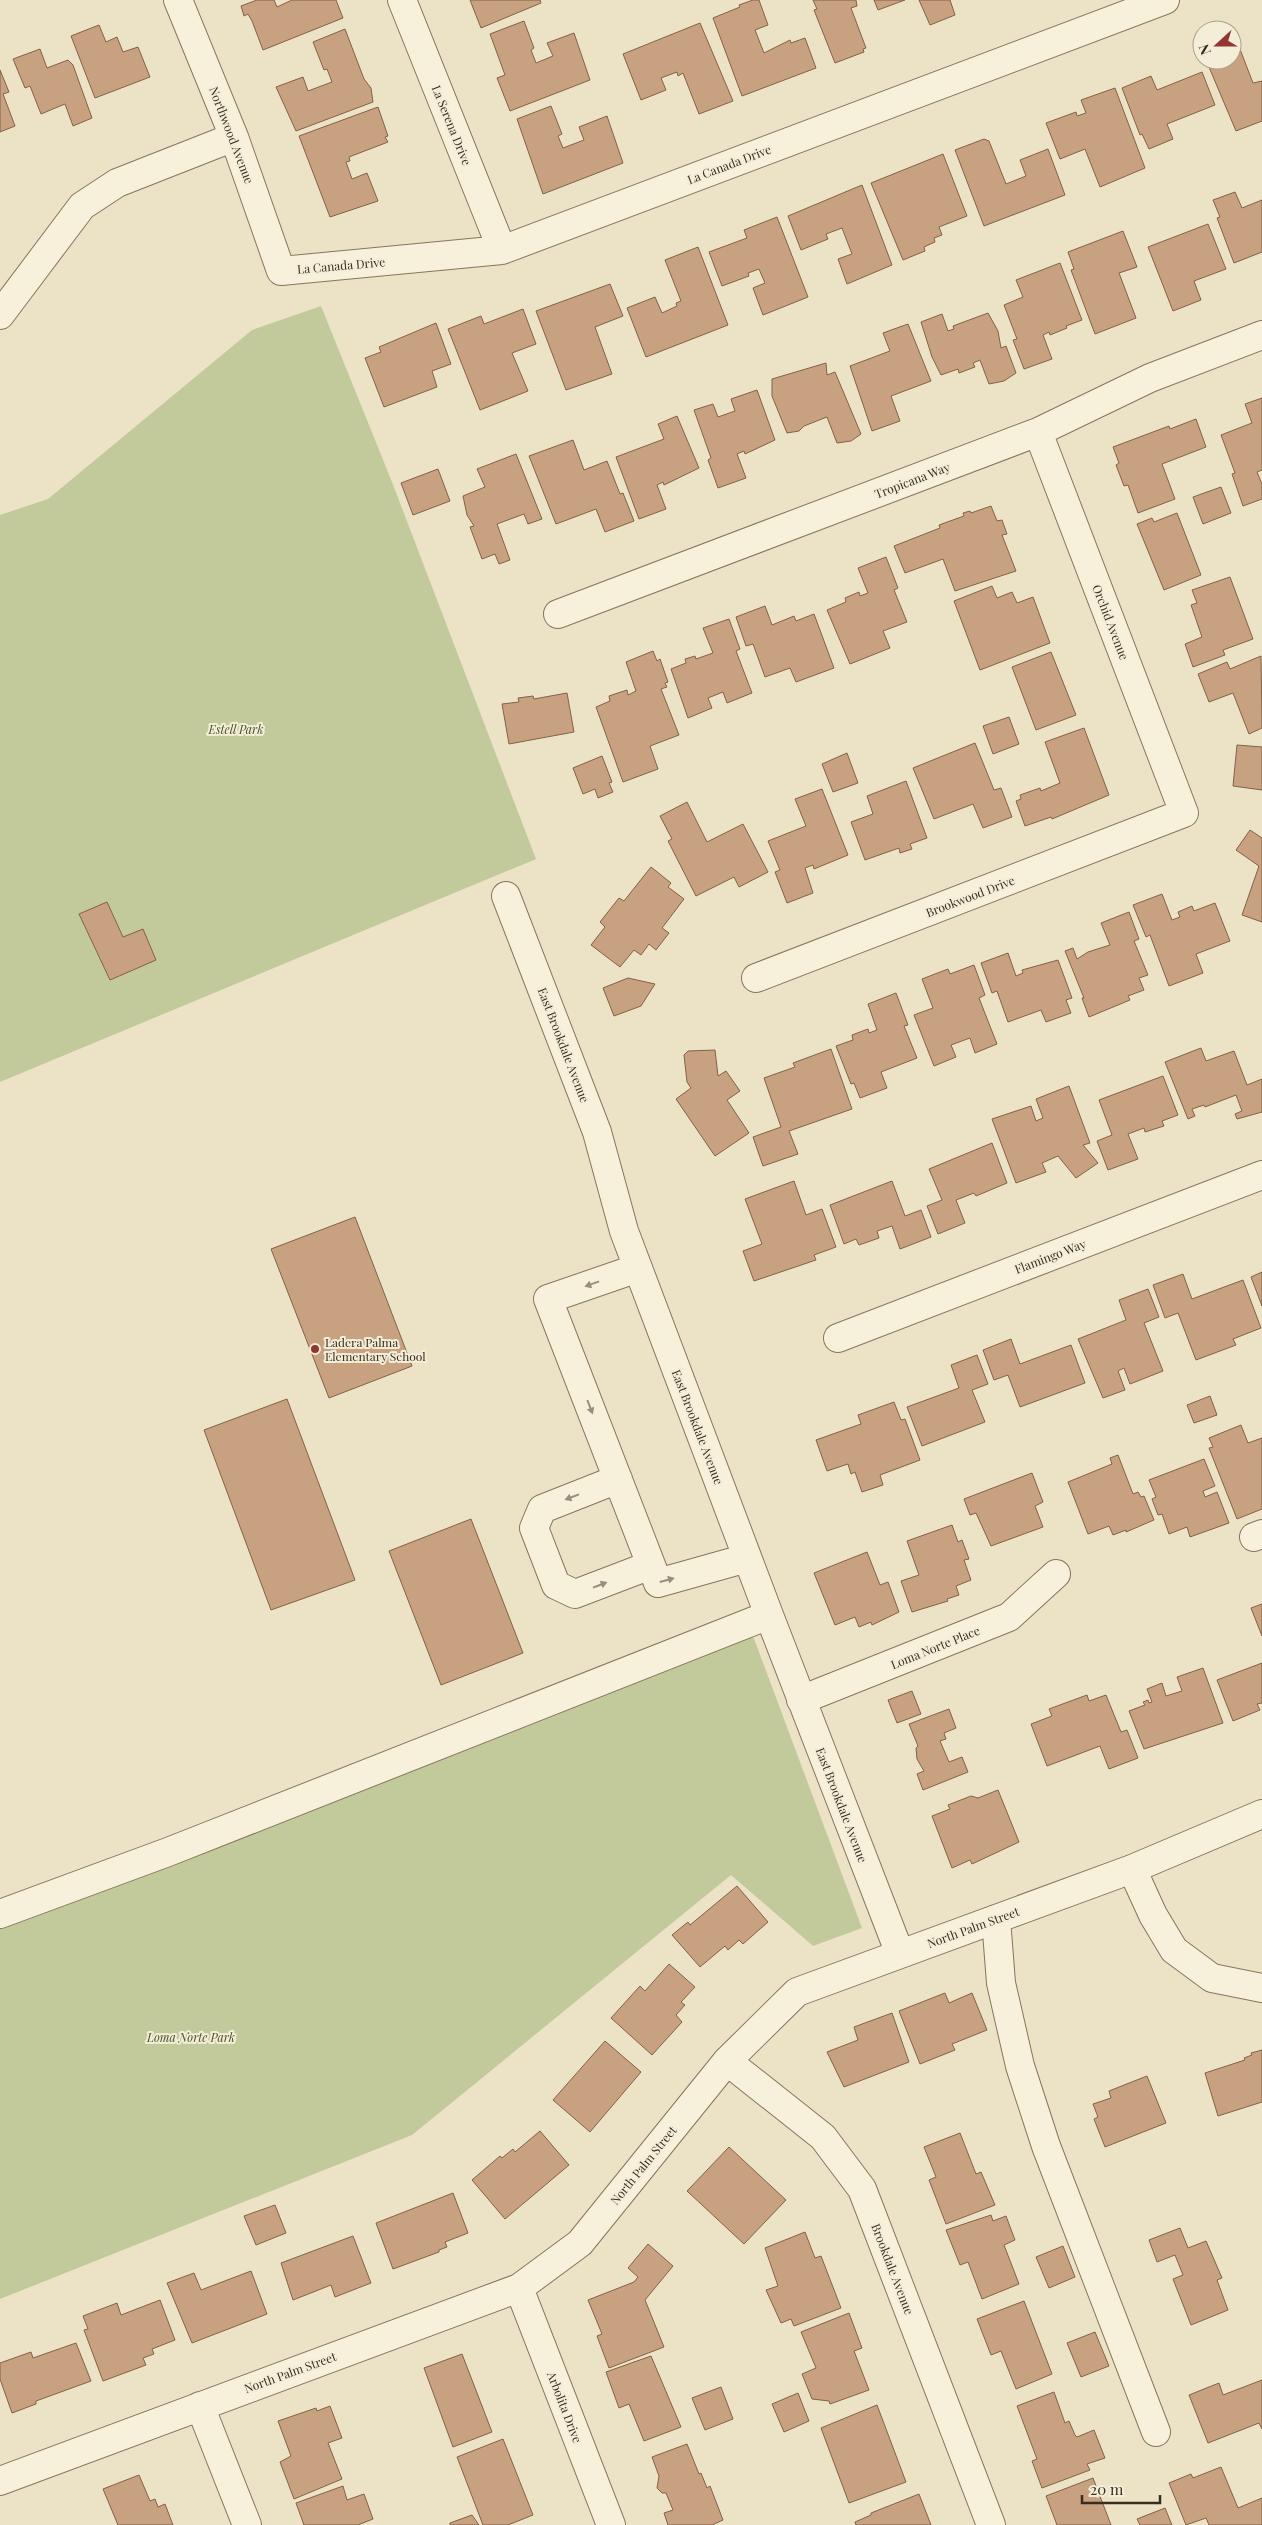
<svg xmlns="http://www.w3.org/2000/svg" width="1262" height="2525" viewBox="0 0 1262 2525" font-family="'Playfair Display',serif">
	<style>
		.green { fill: #c2ca9c }
		.building { fill: #c8a180; stroke: #846145 }
		.lines { fill: none; stroke-linecap: round; stroke-linejoin: round }
		.minor-casing { stroke: #87755e; stroke-width: 30 }
		.minor { stroke: #f7f0da; stroke-width: 28 }
		.oneway { fill: #988e7d }
		.poi-dot { fill: #923531; stroke: #f4edd7; stroke-width: 2 }
		.labels { text-anchor: middle; dominant-baseline: central; stroke-width: 4; stroke-linejoin: round; paint-order: stroke }
		.street-label { font-size: 12px; fill: #382d20; stroke: #f4edd7 }
		.park-label { font-size: 12px; font-style: italic; fill: #465328; stroke: #f4edd7 }
		.poi-label { font-size: 12px; fill: #382d20; stroke: #f4edd7; text-anchor: start }
	</style>
	<rect width="100%" height="100%" fill="#ece3c7"/>
	<!-- green -->
	<path class="green" d="M321 306 392 482 536 859 0 1082V515L48 499 252 330Z
		M753 1636 862 1928 813 1946 731 1875 412 2135 0 2299V1926Z"/>
	<!-- building -->
	<path class="building" d="M257 0H274L277 7 292 0H336L343 18 263 50 252 21 248 14 244 16 241 6Z
		M470 0H540L541 3 481 28Z
		M753 0H759L768 25 755 30 764 53 790 40 791 43 805 38 816 68 742 96 713 18 740 7 739 5Z
		M813 0H856L857 6 851 8 866 48 863 49 864 52 835 63 814 10 817 9Z
		M874 0H905L878 10Z
		M919 0H950L955 15 930 25Z
		M524 21 534 48 531 50 536 63 553 56 547 43 574 33 590 80 510 111 497 78 505 75 490 34Z
		M700 23 733 101 699 114 683 73 678 76 677 72 661 78 666 90 641 100 623 54Z
		M99 25 106 42 117 37 123 52 138 47 150 77 95 98 71 36Z
		M345 29 364 79 371 88 373 102 296 131 276 87 303 77 308 91 332 82 327 69 324 70 313 42Z
		M1238 44 1253 83 1262 81V121L1236 131 1206 60H1232V46Z
		M40 49 47 68 68 60 73 65 92 118 73 126 65 104 41 114 30 86 25 88 13 59Z
		M0 70 9 92 3 94 15 126 0 132Z
		M1202 72 1215 105 1167 124 1173 139 1149 149 1142 134 1140 135 1122 88 1151 76 1157 90Z
		M1115 88 1145 168 1100 187 1085 149 1060 159 1046 123 1076 112 1077 116 1086 113 1081 100Z
		M551 106 562 134 558 136 563 148 584 140 579 127 607 116 623 163 543 194 517 119Z
		M378 107 388 136 385 137 388 142 349 157 350 161 346 162 352 179 367 173 378 201 330 217 299 136Z
		M984 139 989 141 1006 184 1026 176 1020 160 1048 149 1065 195 984 226 955 150Z
		M943 154 967 216 939 227 942 235 934 238 935 242 924 247 925 251 903 260 871 183Z
		M862 185 892 265 847 284 838 259 852 254 842 228 826 234 828 239 801 250 788 216Z
		M1235 192 1242 208 1262 200V252L1234 263 1217 218 1220 217 1213 200Z
		M777 217 808 297 763 315 753 288 765 283 759 269 748 273 749 276 722 286 709 252 747 238 744 230Z
		M1208 224 1226 269 1194 281 1201 300 1173 311 1148 247Z
		M1123 231 1137 267 1119 273 1136 318 1095 334 1071 270 1074 269 1068 252Z
		M698 247 728 325 646 357 627 308 655 297 662 313 677 306 676 303 681 301 665 260Z
		M1060 263 1082 320 1066 326 1067 328 1050 335 1049 332 1043 335 1052 359 1024 369 1013 340 1017 339 1004 305 1023 297 1016 280Z
		M610 284 623 316 595 327 612 374 566 390 536 311Z
		M523 309 536 344 512 353 528 391 480 410 448 329 481 316 484 324Z
		M988 313 998 331 1001 348 1006 346 1016 373 1004 381 989 384 980 360 973 363 975 367 959 373 958 369 941 375 932 357 921 322 942 314 948 331 954 329 953 326Z
		M436 323 451 364 432 371 437 387 384 407 365 358 381 352 379 347Z
		M908 324 931 381 891 396 900 421 872 431 850 366 890 351 883 333Z
		M826 363 827 375 835 372 861 434 851 441 837 443 827 417 804 426 799 431 787 433 772 396V379Z
		M757 390 775 440 745 454 744 451 737 454 746 478 718 488 708 460 711 458 694 410 713 404 718 417 735 411 731 399Z
		M1262 398V470L1257 472 1262 484V499L1243 506 1232 474 1235 473 1221 435 1252 423 1245 404Z
		M677 416 699 468 664 485 663 482 657 485 666 509 639 519 616 457 664 439 658 424Z
		M1196 419 1206 447 1162 464 1175 499 1138 513 1128 485 1124 486 1116 465 1119 463 1113 447 1169 426 1170 429Z
		M573 440 584 470 607 461 620 494 623 493 634 521 605 532 596 509 556 524 529 456Z
		M516 454 542 519 528 524 524 514 497 524 510 560 499 564 495 554 482 559 470 527 474 526 467 515 463 496 485 487 477 469Z
		M438 469 450 501 413 515 401 483Z
		M1221 487 1231 513 1203 524 1193 497Z
		M991 506 997 521 1002 520 1007 534 1002 535 1016 571 955 591 943 559 905 573 894 546 940 528 939 525 964 516 963 513 970 511 971 513Z
		M1177 513 1201 575 1164 590 1137 524 1152 518 1154 522Z
		M886 557 898 588 894 590 907 622 883 631 890 648 850 664 827 610 846 602 845 598 859 592 860 596 868 593 858 568Z
		M1230 577 1253 639 1223 650 1225 655 1193 667 1185 644 1202 637 1191 605 1197 603 1192 590Z
		M992 586 997 598 1012 592 1017 603 1033 597 1050 643 980 670 954 601Z
		M765 606 772 625 794 616 796 621 814 614 834 668 796 682 790 668 765 677 753 644 746 646 736 617Z
		M729 619 740 649 736 651 752 693 727 703 723 692 708 698 712 708 688 718 671 669 686 663 685 659 695 656 696 659 713 653 703 628Z
		M653 651 657 661 660 659 668 682 665 683 667 687 661 689 679 735 650 746 658 769 623 782 596 707 610 701 609 696 627 690 628 695 636 691 626 662Z
		M1051 652 1076 715 1036 730 1012 667Z
		M1261 656 1262 728 1249 734 1233 693 1209 702 1198 674 1227 662 1230 669Z
		M567 693 574 732 509 744 502 704 519 702 518 698 533 696 534 699Z
		M1009 717 1019 744 993 754 983 726Z
		M1084 728 1109 795 1052 819 1051 817 1025 826 1016 801 1021 799 1020 795 1040 788 1041 791 1060 783 1045 742Z
		M975 743 994 790 1001 788 1012 817 983 828 973 804 934 819 913 768Z
		M1237 745 1262 747V790L1233 786Z
		M847 753 858 783 833 792 822 764Z
		M602 756 612 782 609 783 613 792 598 798 595 789 583 794 573 768Z
		M906 781 927 838 910 844 912 849 900 853 899 848 865 860 851 822 873 814 867 796Z
		M822 789 848 855 814 869 813 865 805 868 813 893 787 903 775 872 780 870 768 841 806 826 795 799Z
		M687 802 707 842 743 824 768 872 739 887 734 877 696 896 668 841 672 839 660 816Z
		M1250 830 1262 838V922L1242 915 1259 866 1236 850Z
		M651 867 671 883 668 887 684 899 662 928 669 933 656 950 649 944 641 955 634 950 620 967 591 945 605 927 600 922 619 898 624 901Z
		M1162 894 1172 920 1180 917 1178 912 1192 906 1194 911 1215 903 1230 941 1196 954 1203 973 1169 986 1150 935 1146 937 1133 905Z
		M107 902 123 937 143 929 156 960 110 980 79 914Z
		M1129 912 1139 939 1134 941 1148 975 1139 978 1144 990 1128 996 1130 1000 1089 1017 1082 998H1084L1065 951 1073 948 1077 959 1088 952 1110 945 1101 923Z
		M1008 953 1016 976 1023 973 1022 970 1058 960 1072 998 1066 1000 1071 1013 1046 1022 1041 1010 1008 1022 997 991 992 993 981 963Z
		M974 965 985 995 979 998 997 1044 975 1053 970 1038 951 1045 956 1057 934 1066 914 1015 933 1008 922 979 948 969 950 974Z
		M628 978 655 984 641 1006 614 1016 603 988Z
		M896 993 908 1025 904 1026 917 1058 881 1072 887 1088 860 1098 854 1083 851 1084 836 1046 853 1040 852 1035 868 1029 869 1033 877 1030 868 1004Z
		M1201 1048 1206 1061 1234 1051 1247 1085 1262 1079V1112L1237 1119 1235 1114 1242 1111 1236 1095 1205 1107 1204 1105 1192 1109 1195 1116 1188 1119 1165 1062Z
		M831 1049 852 1109 789 1131 798 1154 763 1166 753 1137 781 1127 764 1078 795 1067 793 1063Z
		M715 1050 718 1076 726 1071 740 1091 727 1100 749 1133 715 1156 676 1099 691 1088 687 1082 684 1055 688 1051Z
		M1163 1076 1178 1115 1162 1121 1164 1126 1145 1132 1144 1128 1128 1134 1138 1159 1108 1170 1097 1141 1112 1135 1099 1100Z
		M1069 1086 1090 1143 1083 1145 1098 1163 1076 1178 1058 1156 1042 1163 1046 1172 1016 1183 992 1119 1031 1106 1036 1121 1043 1118 1036 1099Z
		M992 1143 1007 1183 976 1196 974 1193 956 1200 965 1223 938 1234 927 1206 942 1200 929 1169Z
		M794 1181 806 1215 822 1209 836 1247 814 1255 816 1260 754 1281 743 1251 762 1244 745 1199Z
		M892 1181 905 1216 921 1210 931 1237 900 1249 892 1226 877 1231 879 1238 859 1245 856 1239 844 1244 830 1205Z
		M355 1217 412 1366 329 1398 271 1249Z
		M1262 1272V1306L1251 1277Z
		M1183 1274 1192 1299 1243 1280 1261 1328 1233 1339 1236 1345 1196 1360 1178 1313 1165 1318 1153 1285Z
		M1148 1289 1159 1317 1144 1323 1163 1371 1130 1384 1124 1368 1118 1371 1125 1390 1103 1398 1078 1339 1126 1320 1119 1300Z
		M1011 1339 1020 1364 1071 1345 1085 1383 1020 1407 1008 1375 994 1380 983 1350Z
		M977 1355 988 1384 972 1390 985 1422 922 1446 907 1407 959 1388 951 1365Z
		M1210 1396 1217 1415 1194 1423 1187 1405Z
		M287 1399 355 1580 271 1610 204 1430Z
		M894 1402 901 1420 905 1419 920 1460 880 1475 883 1485 862 1492 855 1472 851 1474 848 1464 827 1471 816 1440 861 1424 858 1415Z
		M1241 1425 1248 1443 1262 1438V1509L1237 1519 1209 1448 1213 1447 1209 1438Z
		M1118 1455 1133 1494 1138 1492 1141 1497 1144 1496 1154 1520 1126 1532V1530L1113 1535 1109 1526 1088 1534 1068 1482 1112 1464 1110 1458Z
		M1204 1459 1215 1486 1203 1491 1205 1497 1217 1492 1229 1523 1190 1537 1187 1527 1169 1534 1162 1514 1158 1515 1152 1499 1156 1497 1149 1480Z
		M1032 1473 1043 1502 1035 1506 1043 1527 991 1546 976 1513 970 1515 964 1499Z
		M471 1519 523 1653 441 1685 389 1551Z
		M952 1525 958 1542 962 1540 969 1559 964 1560 971 1580 956 1586 959 1595 947 1599 948 1601 912 1612 901 1581 919 1575 907 1541Z
		M867 1552 880 1585 888 1582 899 1612 872 1625 871 1622 859 1627 855 1617 835 1625 814 1573Z
		M1262 1604V1636L1251 1608Z
		M1262 1663V1703L1257 1704 1260 1710 1233 1721 1217 1680Z
		M1203 1668 1223 1723 1144 1749 1129 1711 1145 1705 1143 1702 1148 1700 1149 1703 1152 1702 1147 1689 1162 1683 1166 1696 1182 1691 1177 1677Z
		M912 1691 921 1714 897 1723 888 1700Z
		M1087 1695 1089 1701 1106 1695 1121 1732 1127 1730 1138 1758 1109 1769 1100 1746 1047 1766 1031 1724 1052 1716 1049 1709Z
		M949 1709 956 1728 944 1733 946 1739 940 1741 949 1762 962 1757 968 1772 923 1790 917 1774 924 1771 917 1759 916 1748 918 1746 909 1724Z
		M998 1790 1019 1842 972 1864 970 1860 952 1868 932 1816 950 1809 948 1805 971 1796 978 1798Z
		M737 1886 768 1922 743 1944 739 1940 728 1950 725 1946 700 1967 672 1935 688 1922 690 1925Z
		M669 1964 695 1987 681 2002 685 2005 676 2015 682 2022 652 2055 611 2018 640 1986 645 1991Z
		M945 1993 949 2003 972 1993 987 2030 952 2044 955 2050 920 2064 899 2011Z
		M892 2013 909 2062 844 2087 827 2052 858 2040 854 2027Z
		M605 2041 641 2072 590 2132 553 2100Z
		M1262 2050V2102L1218 2116 1205 2073 1245 2060 1244 2058 1252 2055 1251 2053Z
		M1147 2076 1166 2123 1105 2147 1094 2119 1098 2117 1093 2104 1111 2098 1109 2091Z
		M540 2131 569 2165 505 2219 472 2180 500 2156 502 2158 513 2149 515 2152Z
		M960 2133 976 2174 981 2172 995 2205 946 2224 929 2180 936 2177 924 2147Z
		M729 2147 786 2200 744 2244 687 2191Z
		M453 2193 468 2233 445 2242 447 2247 439 2250V2252L393 2269 376 2223Z
		M275 2205 286 2233 256 2245 244 2216Z
		M991 2215 993 2221 1006 2216 1015 2240 1004 2245 1019 2284 982 2299 968 2262 960 2265 946 2230Z
		M1180 2228 1188 2248 1206 2241 1222 2278 1217 2280 1228 2310 1191 2325 1173 2279 1183 2275 1175 2255 1157 2262 1149 2240Z
		M805 2232 815 2258 821 2256 841 2308 794 2326 791 2319 781 2323 766 2290 778 2286 765 2248Z
		M353 2236 371 2283 335 2297 331 2285 293 2300 281 2263Z
		M648 2244 673 2266 645 2300 664 2347 609 2368 597 2336 602 2334 588 2300 634 2282 638 2277 628 2268Z
		M1063 2246 1075 2277 1049 2288 1036 2257Z
		M251 2271 267 2314 192 2343 167 2283 194 2273 201 2290Z
		M160 2300 175 2340 152 2349 154 2354 143 2358 146 2365 103 2381 84 2330 88 2329 83 2316 117 2303 121 2315Z
		M1024 2301 1052 2374 1016 2389 1001 2351 991 2355 977 2319Z
		M849 2313 862 2348 854 2351 869 2390 830 2404 829 2401 812 2399 802 2374 816 2368 801 2332Z
		M1095 2332 1109 2366 1081 2377 1067 2343Z
		M76 2343 91 2381 36 2401V2404L12 2413 0 2379V2363L31 2352 33 2358Z
		M462 2354 492 2432 453 2447 424 2368Z
		M651 2356 681 2427 644 2441 629 2404 619 2408 606 2372Z
		M1262 2380V2429L1259 2423 1208 2443 1189 2395 1219 2383 1223 2395Z
		M721 2387 733 2419 705 2430 692 2398Z
		M1054 2392 1065 2423 1069 2421 1075 2435 1077 2437 1094 2430 1105 2458 1087 2464 1090 2470 1042 2488 1032 2461 1037 2459 1017 2406Z
		M798 2393 809 2421 784 2432 772 2404Z
		M877 2405 906 2482 849 2503 821 2428Z
		M330 2406 342 2438 328 2443 342 2479 294 2499 280 2462 291 2456 278 2421 316 2408 317 2411Z
		M503 2439 533 2515 508 2525H483L457 2457Z
		M687 2444 699 2474 701 2473 707 2488 710 2486 723 2520 712 2525H668L664 2513 673 2510 666 2493H662L657 2488 659 2476 652 2457Z
		M1221 2467 1238 2508 1262 2498V2525H1209L1206 2518 1186 2525 1169 2483 1191 2474 1193 2478Z
		M139 2475 150 2501 155 2499 158 2507 165 2504 173 2525H118L103 2489Z
		M1093 2478 1111 2525H1057L1046 2496Z
		M343 2486 347 2500 364 2494 373 2519 358 2525H304L296 2503Z
		M919 2494 931 2525H856L855 2522 871 2515V2513Z
		M1165 2508 1172 2525H1140L1137 2519Z
		M472 2515 479 2525H450V2523Z"/>
	<g class="lines">
		<defs>
			<path id="minor" d="M178 0 234 137 281 271 502 250 1165 0
				M402 0 502 250
				M0 315 82 206 117 183 234 137
				M558 614 1038 432 1150 378 1262 335
				M506 896 597 1132 624 1231 769 1615 900 1954
				M756 978 1184 813 1038 432
				M638 1268 548 1299 658 1583 747 1558
				M838 1338 1262 1175
				M618 1479 542 1509 534 1528 556 1585 575 1594 651 1565
				M1254 1537 1262 1534
				M801 1700 1009 1617 1056 1574
				M1132 1869 1153 1915 1174 1950 1212 1978 1262 1988
				M0 1914 168 1852 769 1615
				M996 1919 1001 1983 1020 2066 1046 2146 1156 2432
				M727 2061 823 2137 862 2189 991 2525
				M519 2288 611 2525
				M200 2406 247 2525
				M0 2481 519 2288 580 2243 727 2061 797 1992 1132 1869 1262 1814"/>
		</defs>
		<!-- minor casing -->
		<use href="#minor" class="minor-casing"/>
		<!-- minor -->
		<use href="#minor" class="minor"/>
	</g>
	<!-- one-way arrows -->
	<defs><path id="oneway-solid" d="M-6-.8H1V-3.2L6.5 0L1 3.2V.8H-6Z" transform="scale(1.25)"/></defs>
	<g class="oneway">
		<use href="#oneway-solid" transform="translate(592 1284) rotate(160)"/>
		<use href="#oneway-solid" transform="translate(590 1407) rotate(69)"/>
		<use href="#oneway-solid" transform="translate(572 1497) rotate(159)"/>
		<use href="#oneway-solid" transform="translate(667 1580) rotate(-15)"/>
		<use href="#oneway-solid" transform="translate(600 1585) rotate(-21)"/>
	</g>
	<!-- markers -->
	<circle class="poi-dot" cx="315" cy="1349" r="5"/>
	<g class="labels">
		<!-- street labels -->
		<g class="street-label">
			<text transform="translate(452 125) rotate(68)">La Serena Drive</text>
			<text transform="translate(232 135) rotate(69)">Northwood Avenue</text>
			<text transform="translate(729 164) rotate(-21)">La Canada Drive</text>
			<text transform="translate(341 265) rotate(-5)">La Canada Drive</text>
			<text transform="translate(912 480) rotate(-21)">Tropicana Way</text>
			<text transform="translate(1111 622) rotate(69)">Orchid Avenue</text>
			<text transform="translate(970 896) rotate(-21)">Brookwood Drive</text>
			<text transform="translate(564 1045) rotate(69)">East Brookdale Avenue</text>
			<text transform="translate(1050 1256) rotate(-21)">Flamingo Way</text>
			<text transform="translate(698 1427) rotate(69)">East Brookdale Avenue</text>
			<text transform="translate(935 1647) rotate(-22)">Loma Norte Place</text>
			<text transform="translate(842 1805) rotate(69)">East Brookdale Avenue</text>
			<text transform="translate(973 1927) rotate(-20)">North Palm Street</text>
			<text transform="translate(643 2165) rotate(-51)">North Palm Street</text>
			<text transform="translate(893 2269) rotate(69)">Brookdale Avenue</text>
			<text transform="translate(290 2372) rotate(-20)">North Palm Street</text>
			<text transform="translate(565 2407) rotate(69)">Arbolita Drive</text>
		</g>
		<!-- park labels -->
		<g class="park-label">
			<text x="236" y="729">Estell Park</text>
			<text x="191" y="2037">Loma Norte Park</text>
		</g>
		<!-- poi labels -->
		<g class="poi-label">
			<text x="325" y="1342">Ladera Palma<tspan x="325" dy="14">Elementary School</tspan></text>
		</g>
	</g>
	<!-- north arrow -->
	<g transform="translate(1217 45) rotate(249)"><circle r="24" fill="#f4edd7" stroke="#a9a08e"/>
	<path d="M0-4L9 19L0 12L-9 19Z" fill="#923531"/>
	<text y="-8" font-size="14" font-weight="bold" text-anchor="middle" fill="#382d20">N</text>
	</g>
	<!-- scale -->
	<path d="M1082 2495v8h78v-8" fill="none" stroke="#382d20" stroke-width="2.5"/>
	<text x="1090" y="2495" font-size="15" fill="#382d20" stroke="#f4edd7" stroke-width="4" paint-order="stroke">20 m</text>
</svg>
